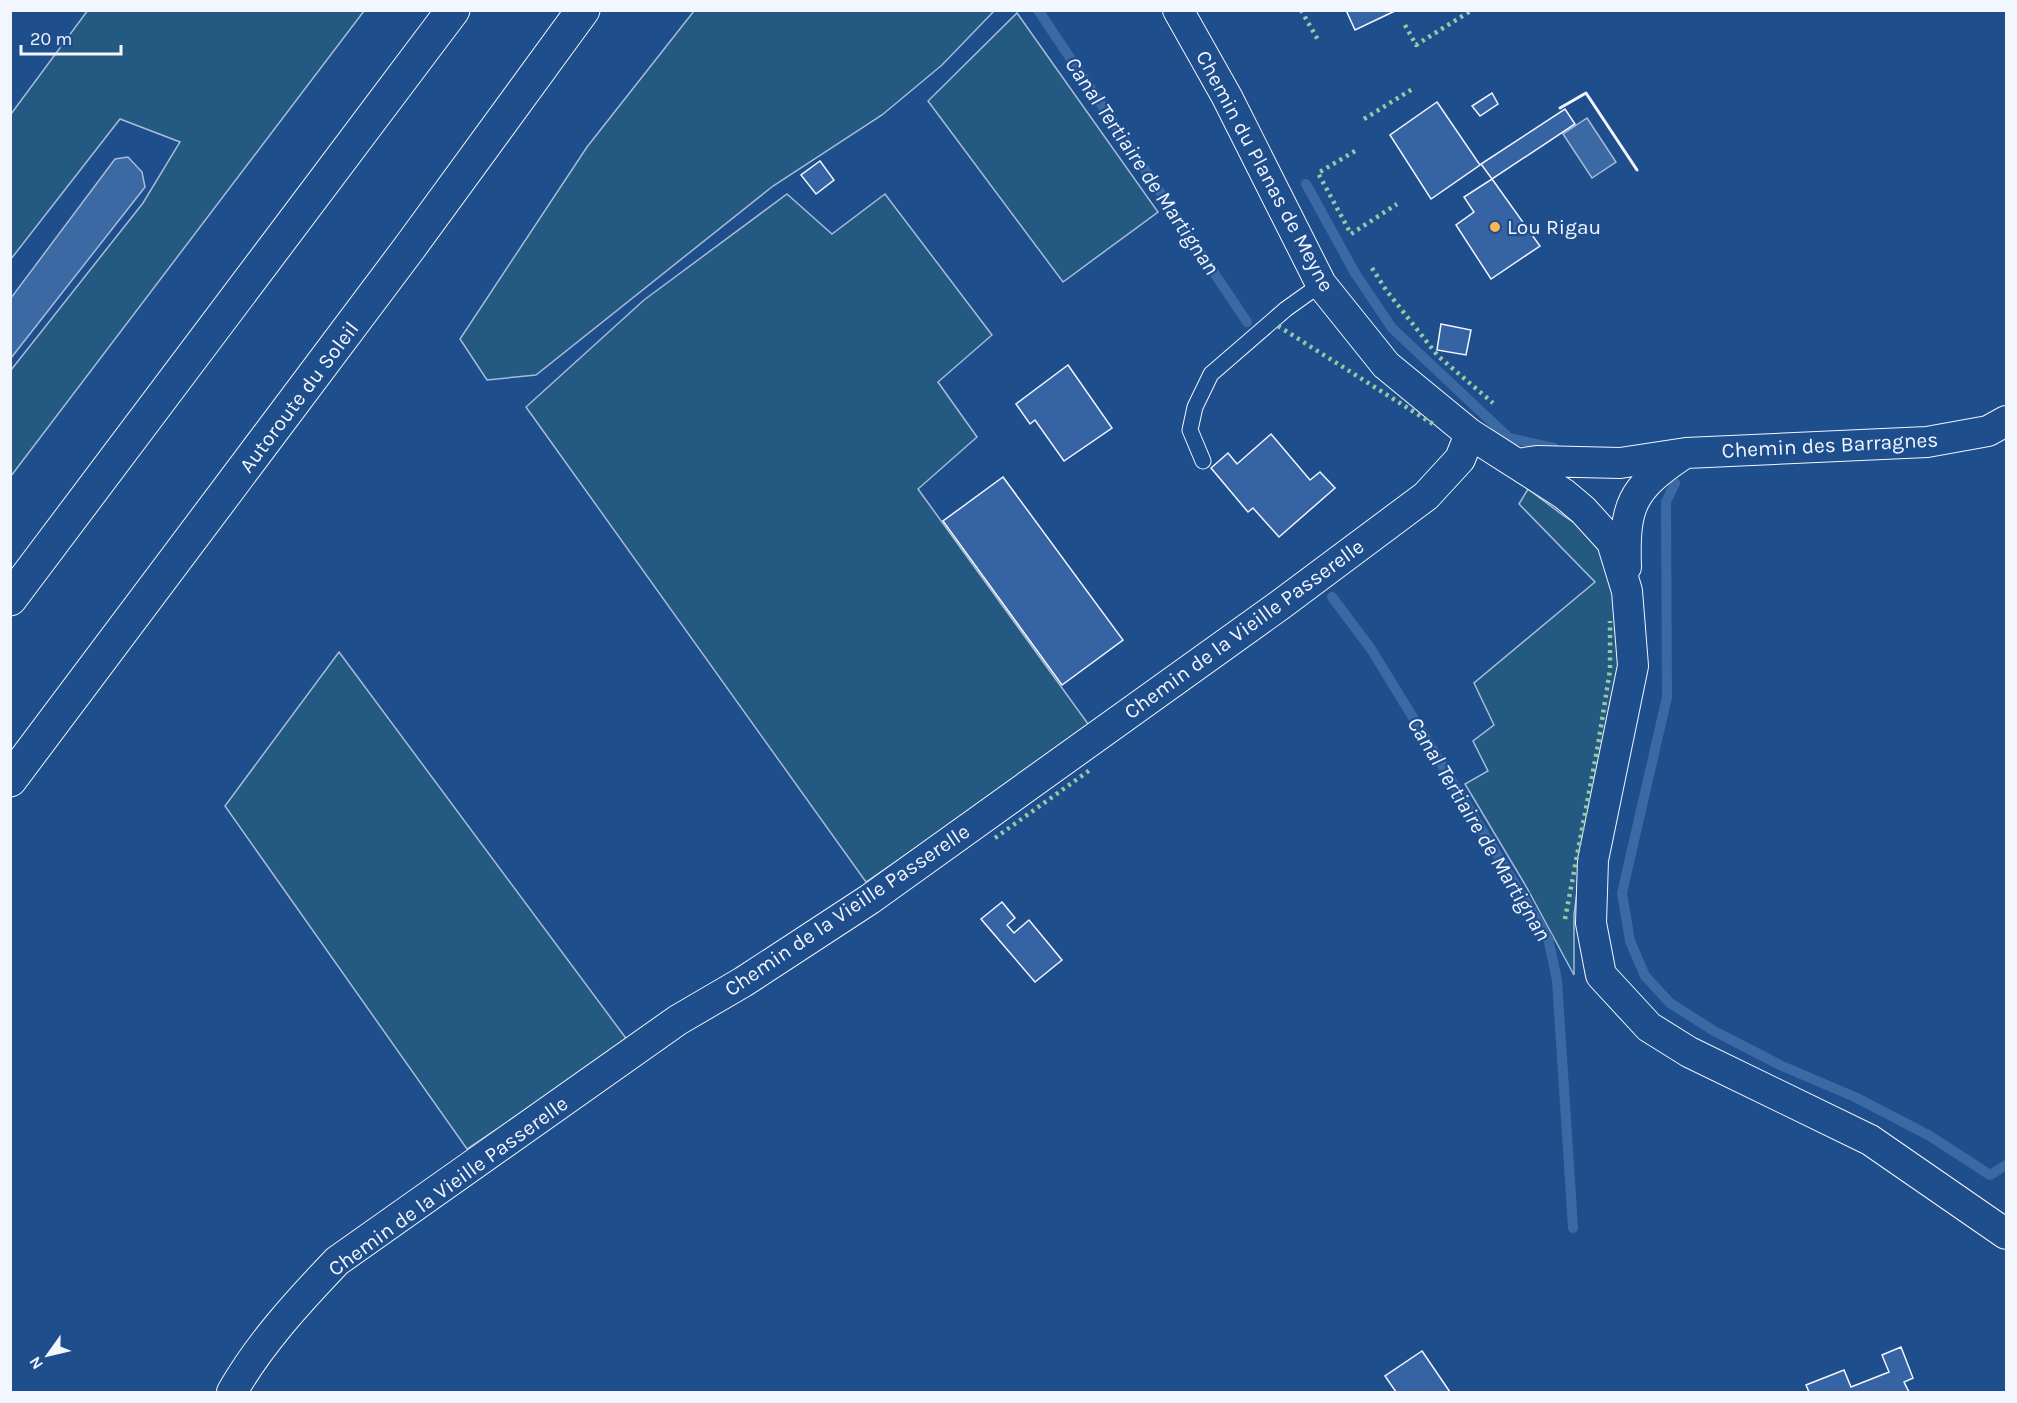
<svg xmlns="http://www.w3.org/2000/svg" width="2017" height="1403" viewBox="0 0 2017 1403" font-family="Karla,sans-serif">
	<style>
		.green { fill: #245a82; stroke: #a8bbd7; stroke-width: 1.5 }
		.water { fill: #3b69a3; stroke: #a8bbd7; stroke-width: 1.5 }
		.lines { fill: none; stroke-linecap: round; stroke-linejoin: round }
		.stream { stroke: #3b69a3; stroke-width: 10 }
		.building { fill: #3563a3; stroke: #f2f6ff; stroke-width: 1.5 }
		.lane-casing { stroke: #f2f6ff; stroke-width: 17 }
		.street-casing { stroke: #f2f6ff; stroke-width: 32 }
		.highway-casing { stroke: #f2f6ff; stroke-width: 35 }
		.lane { stroke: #1f4e8c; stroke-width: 15 }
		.street { stroke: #1f4e8c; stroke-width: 30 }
		.highway { stroke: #1f4e8c; stroke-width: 33 }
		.hedge { stroke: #97c8a6; stroke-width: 4.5; stroke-dasharray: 3 4.5; stroke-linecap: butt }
		.wall { stroke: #f2f6ff; stroke-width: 3 }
		.poi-dot { fill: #ffb74d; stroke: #1f4e8c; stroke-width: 2 }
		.labels { text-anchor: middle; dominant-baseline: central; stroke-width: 4.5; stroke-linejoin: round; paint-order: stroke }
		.street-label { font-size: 21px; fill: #f2f6ff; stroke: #1f4e8c }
		.poi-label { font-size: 21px; fill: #f2f6ff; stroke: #1f4e8c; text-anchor: start }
		.water-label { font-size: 22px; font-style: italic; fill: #f2f6ff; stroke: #1f4e8c }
	</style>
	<rect width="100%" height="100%" fill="#1f4e8c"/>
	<!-- green -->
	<path class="green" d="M88 10 364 11 11 476V370L143 203 180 142 120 119 11 259V114Z
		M694 11H994L942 65 882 115 773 186 536 375 487 380 460 339 587 147Z
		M1017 13 1158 212 1063 282 928 101Z
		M787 194 832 234 885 194 992 335 938 382 977 437 918 489 1091 728 866 882 526 407 644 300Z
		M1528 489 1564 516 1595 536 1611 557 1621 632 1617 676 1581 861 1574 915V975L1527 888 1465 784 1488 771 1473 741 1494 725 1474 683 1595 582 1519 504Z
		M339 652 628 1041 467 1149 225 806Z"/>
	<!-- water -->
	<path class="water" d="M1587 118 1616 162 1592 178 1563 134Z
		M128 157 142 172 145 187 11 358V298L115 159Z"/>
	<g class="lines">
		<!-- stream -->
		<path class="stream" d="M1038 10 1247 322
			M1306 184 1355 273 1392 328 1509 438 1554 448
			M1675 483 1666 502 1667 697 1622 893 1630 941 1645 976 1670 1003 1714 1031 1782 1066 1855 1097 1930 1136 1990 1175 2006 1165
			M1332 597 1371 649 1548 938 1557 980 1573 1228"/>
	</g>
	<!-- building -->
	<path class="building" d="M1346 10H1397L1355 30Z
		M1492 93 1498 104 1480 116 1472 106Z
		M1437 102 1480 165 1431 199 1390 135Z
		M1565 109 1575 124 1492 179 1481 164Z
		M820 161 834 180 816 194 801 175Z
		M1492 179 1540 246 1491 279 1456 225 1474 212 1464 197Z
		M1441 324 1471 330 1466 355 1437 350Z
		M1068 365 1112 428 1064 461 1035 420 1030 424 1016 404Z
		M1271 434 1310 480 1320 472 1335 488 1279 537 1253 508 1248 512 1211 468 1228 453 1237 464Z
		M1003 477 1123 640 1062 685 943 521Z
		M1002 902 1015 918 1007 925 1014 933 1029 920 1062 960 1035 982 981 919Z
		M1901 1347 1913 1378 1904 1382 1909 1392H1809L1806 1385 1844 1370 1851 1387 1889 1372 1882 1355Z
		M1422 1351 1450 1392H1396L1385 1376Z"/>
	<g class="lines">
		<defs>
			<path id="lane" d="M1203 461 1190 430 1195 407 1211 374 1286 309 1321 284"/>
			<path id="street" d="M1178 10 1227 97 1321 284 1386 365 1470 434 1564 494 1583 510 1612 542 1627 591 1633 666 1593 860 1591 923 1601 975 1649 1027 1689 1052 1870 1140 2006 1234
				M1518 464 1537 461 1620 463 1686 453 1927 442 1988 431 2006 421
				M1626 567C1624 506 1631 489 1682 455
				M232 1392C260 1343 298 1302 337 1261L678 1020 743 982 870 899 1280 605 1426 496 1460 459 1470 434"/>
			<path id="highway" d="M10 599 453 10
				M10 780 410 247 583 10"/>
		</defs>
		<!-- lane casing -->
		<use href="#lane" class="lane-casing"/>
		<!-- street casing -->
		<use href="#street" class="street-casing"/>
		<!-- highway casing -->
		<use href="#highway" class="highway-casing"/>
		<!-- lane -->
		<use href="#lane" class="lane"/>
		<!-- street -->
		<use href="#street" class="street"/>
		<!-- highway -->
		<use href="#highway" class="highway"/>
		<!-- hedge -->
		<path class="hedge" d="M1301 10 1318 40
			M1405 25 1416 45 1472 10
			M1364 119 1414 88
			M1355 151 1318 173 1351 234 1397 204
			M1372 268 1386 290 1438 356 1493 403
			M1278 326 1433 424
			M995 838 1090 770
			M1565 919 1598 745 1610 670V621"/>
		<!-- wall -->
		<path class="wall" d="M1560 108 1586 93 1637 170"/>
	</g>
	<!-- markers -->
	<circle class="poi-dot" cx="1495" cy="227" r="6"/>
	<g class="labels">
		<!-- street labels -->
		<g class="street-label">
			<text transform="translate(1265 171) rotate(62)">Chemin du Planas de Meyne</text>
			<text transform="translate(299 397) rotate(-53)">Autoroute du Soleil</text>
			<text transform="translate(1830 445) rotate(-3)">Chemin des Barragnes</text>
			<text transform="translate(1244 629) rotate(-36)">Chemin de la Vieille Passerelle</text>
			<text transform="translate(847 910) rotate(-34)">Chemin de la Vieille Passerelle</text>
			<text transform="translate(448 1186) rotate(-36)">Chemin de la Vieille Passerelle</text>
		</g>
		<!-- poi labels -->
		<g class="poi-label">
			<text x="1507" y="227">Lou Rigau</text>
		</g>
		<!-- water labels -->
		<g class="water-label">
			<text transform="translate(1142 166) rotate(56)">Canal Tertiaire de Martignan</text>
			<text transform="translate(1479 829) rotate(59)">Canal Tertiaire de Martignan</text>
		</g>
	</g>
	<!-- border -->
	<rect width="2017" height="1403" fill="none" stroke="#f2f6ff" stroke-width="24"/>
	<!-- north arrow -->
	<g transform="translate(48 1355) rotate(236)" stroke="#1f4e8c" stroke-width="4.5" paint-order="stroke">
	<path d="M0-4.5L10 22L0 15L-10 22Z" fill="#f2f6ff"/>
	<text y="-9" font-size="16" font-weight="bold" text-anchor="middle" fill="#f2f6ff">N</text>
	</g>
	<!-- scale -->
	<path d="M21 45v9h100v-9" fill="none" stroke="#f2f6ff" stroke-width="3"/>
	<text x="30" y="45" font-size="18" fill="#f2f6ff" stroke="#1f4e8c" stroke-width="4.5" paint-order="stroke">20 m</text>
</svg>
